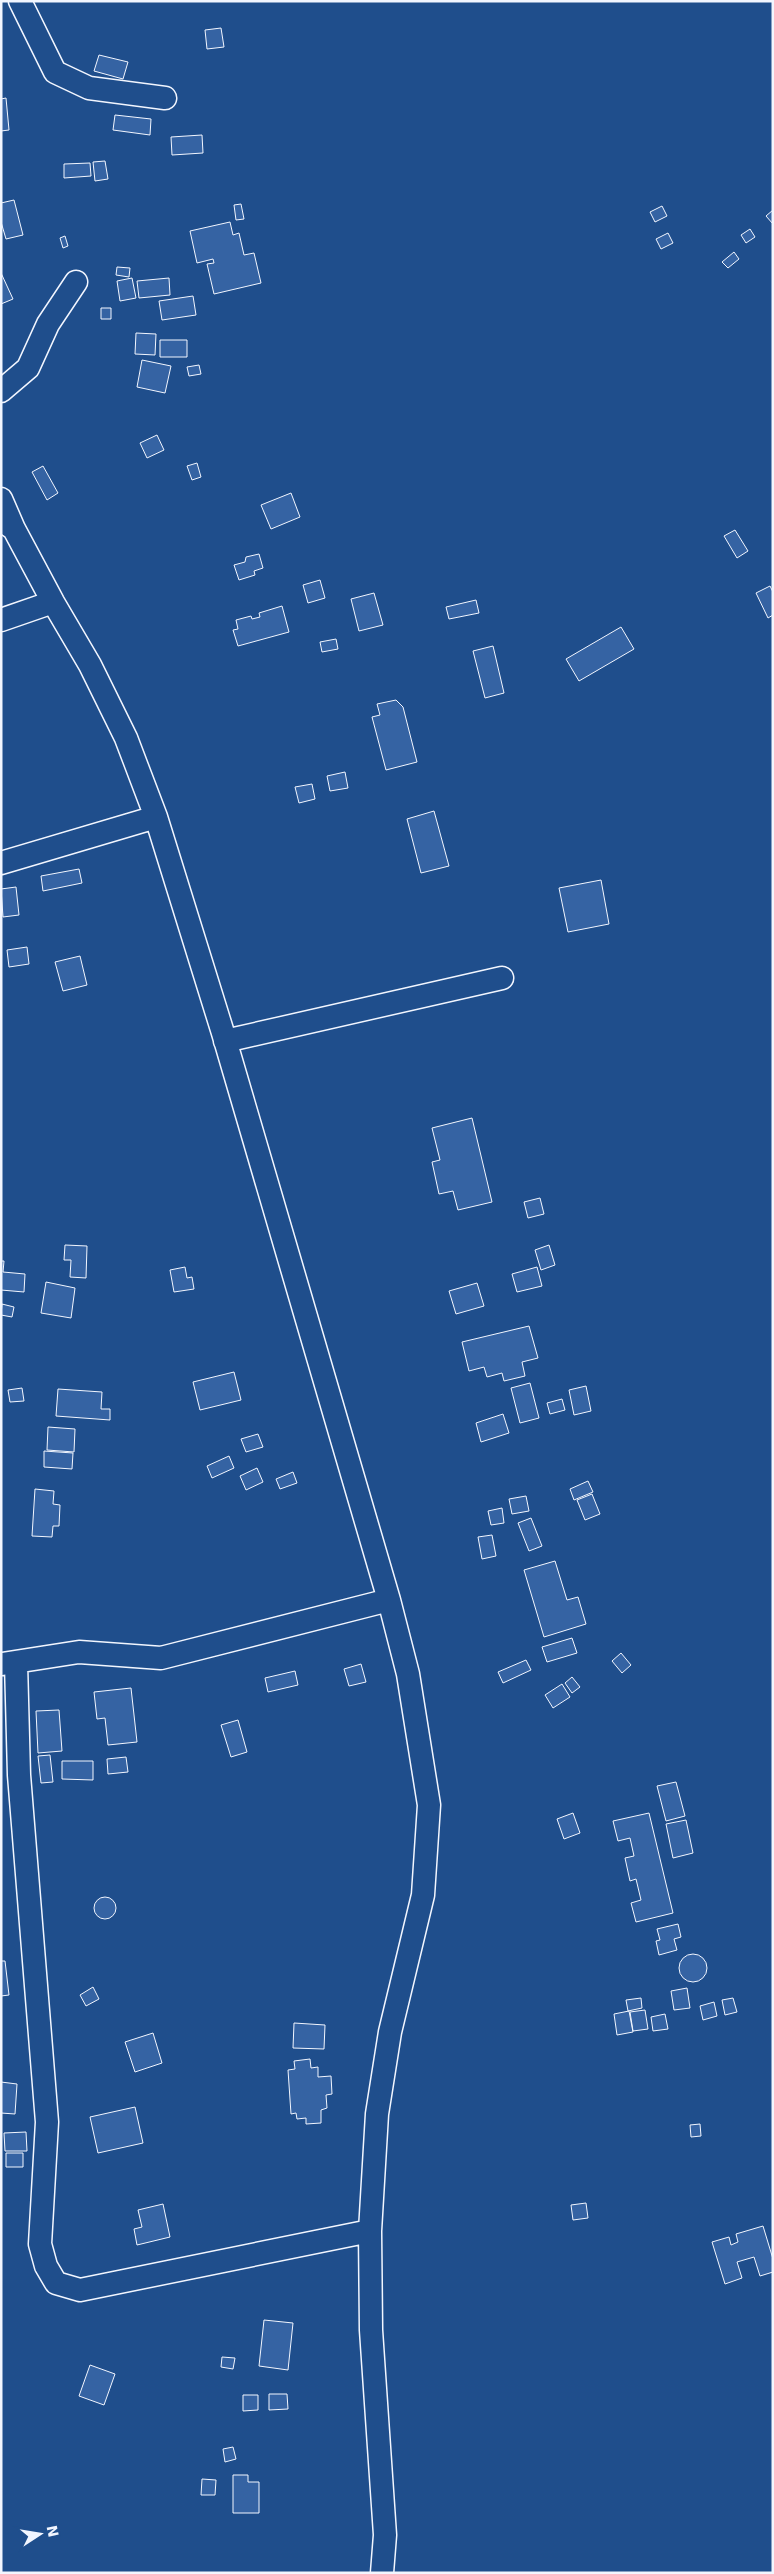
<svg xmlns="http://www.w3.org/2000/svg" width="774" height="2574" viewBox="0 0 774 2574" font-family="'DejaVu Sans',sans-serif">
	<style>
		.building { fill: #3563a3; stroke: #f2f6ff }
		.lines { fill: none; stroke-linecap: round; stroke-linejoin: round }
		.minor-casing { stroke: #f2f6ff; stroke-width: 25 }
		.minor { stroke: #1f4e8c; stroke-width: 22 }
	</style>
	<rect width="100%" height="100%" fill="#1f4e8c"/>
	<!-- building -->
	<path class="building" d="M221 28 224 47 207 49 205 30Z
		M99 55 128 62 123 79 94 71Z
		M6 98 9 130 1 131V99Z
		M115 115 151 119 150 135 113 130Z
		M202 135 203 153 172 155 171 137Z
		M105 161 108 179 95 181 93 162Z
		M90 163 91 176 64 178V164Z
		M14 200 23 235 6 239 1 222V203Z
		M241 204 244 219 236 220 234 205Z
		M662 206 667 216 655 222 650 212Z
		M773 210V224L766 216Z
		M230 222 233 235 239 233 244 255 254 253 261 283 214 294 207 264 214 263 213 259 197 263 190 231Z
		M750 229 755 237 746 243 741 235Z
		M668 233 673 243 661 249 656 239Z
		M65 236 68 246 63 248 60 238Z
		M734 252 739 259 728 268 722 262Z
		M117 267 130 268 129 277 116 275Z
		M1 273 13 299 1 304Z
		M132 278 136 298 120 301 117 281Z
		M169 278 170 295 139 298 137 281Z
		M193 296 196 315 162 320 159 301Z
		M101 308H111V319H101Z
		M136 333 156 334 155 355 135 354Z
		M160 340H187V357H160Z
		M142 360 171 366 165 393 137 387Z
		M199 365 201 374 189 376 187 367Z
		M157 435 164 450 147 458 140 443Z
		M197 463 201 477 192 480 187 466Z
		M43 466 58 493 47 500 32 472Z
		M291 493 300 517 271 529 261 505Z
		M735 530 748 551 737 558 724 536Z
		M259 554 263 568 254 571 255 575 239 580 234 565 245 562 246 557Z
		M320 580 325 598 308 603 303 585Z
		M770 586 773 592V615L768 618 756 593Z
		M374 593 383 625 359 631 351 599Z
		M476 600 479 613 449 619 446 607Z
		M282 606 289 632 238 646 233 630 238 629 236 620 251 616 252 619 260 617 259 613Z
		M621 627 634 649 579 681 566 659Z
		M336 639 338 649 322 652 320 642Z
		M493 646 504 693 485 698 473 651Z
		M396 700 403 707 417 762 386 770 372 717 380 715 377 704Z
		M345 772 348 788 330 791 327 776Z
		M312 784 315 799 299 803 295 787Z
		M434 811 449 866 421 873 407 819Z
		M79 869 82 883 43 891 41 876Z
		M601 880 609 924 568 932 559 888Z
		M16 887 19 915 3 917 1 889Z
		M27 947 29 964 9 967 7 950Z
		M80 956 87 985 63 991 55 962Z
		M472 1118 492 1202 458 1210 453 1191 439 1194 432 1162 440 1160 432 1128Z
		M540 1198 544 1214 528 1218 524 1202Z
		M65 1245 87 1246 86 1278 70 1277 71 1260H64Z
		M549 1245 555 1265 541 1270 535 1250Z
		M1 1261H4L3 1272 25 1274 24 1292 1 1290Z
		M185 1267 187 1278 192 1277 194 1289 174 1292 170 1270Z
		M537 1267 542 1286 517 1292 512 1274Z
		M46 1282 75 1288 71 1318 41 1313Z
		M477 1283 484 1306 456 1314 449 1291Z
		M2 1304 14 1307 12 1317 1 1315Z
		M529 1326 538 1358 522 1362 525 1376 504 1381 502 1373 487 1377 484 1367 469 1371 462 1342Z
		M234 1372 241 1400 200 1410 193 1382Z
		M530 1383 539 1418 520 1423 511 1388Z
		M586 1386 591 1411 574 1415 569 1390Z
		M22 1388 24 1401 10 1402 8 1390Z
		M58 1389 102 1392 101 1409H110V1420L56 1416Z
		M562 1399 565 1410 550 1414 547 1403Z
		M503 1414 509 1433 481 1442 476 1423Z
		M48 1427 75 1429 74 1452 47 1450Z
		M258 1434 263 1447 246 1452 241 1439Z
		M44 1451 73 1453 72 1469 44 1467Z
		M229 1456 234 1468 212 1478 207 1466Z
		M257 1468 263 1482 246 1490 240 1476Z
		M293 1472 297 1483 280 1489 276 1479Z
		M588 1481 593 1492 574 1500 570 1489Z
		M35 1489 54 1491 53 1504 60 1505 59 1526H53L52 1537 32 1536Z
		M592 1494 600 1514 585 1520 577 1500Z
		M526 1496 529 1511 512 1514 509 1499Z
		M502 1508 504 1523 491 1525 488 1511Z
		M531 1518 542 1546 529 1551 518 1523Z
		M492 1535 496 1556 482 1559 478 1537Z
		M555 1561 567 1600 578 1597 586 1624 544 1637 524 1570Z
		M572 1638 577 1653 547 1662 542 1647Z
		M621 1653 631 1665 622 1673 612 1661Z
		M526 1660 531 1670 503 1683 498 1672Z
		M361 1664 366 1682 349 1686 344 1669Z
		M295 1671 298 1685 268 1692 265 1678Z
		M572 1677 580 1687 572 1693 565 1683Z
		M562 1684 570 1697 553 1708 545 1695Z
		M131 1688 137 1742 108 1745 105 1718 97 1719 94 1692Z
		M59 1710 62 1751 38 1753 36 1711Z
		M238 1720 247 1752 231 1757 221 1725Z
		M50 1755 53 1782 41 1783 38 1756Z
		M126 1757 128 1772 108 1774 107 1759Z
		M62 1761H93V1780L62 1779Z
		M676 1782 685 1816 666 1821 657 1786Z
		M573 1813 580 1833 564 1839 557 1819Z
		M649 1813 673 1913 636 1922 631 1903 641 1900 636 1879 630 1881 625 1858 634 1856 630 1838 618 1841 613 1821Z
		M686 1820 693 1853 673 1858 666 1824Z
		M94 1908a11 11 0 1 1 22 0a11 11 0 1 1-22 0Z
		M678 1924 681 1937 674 1939 677 1950 659 1955 656 1941 660 1940 657 1929Z
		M679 1968a14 14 0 1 1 28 0a14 14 0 1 1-28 0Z
		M1 1961H5L9 1995 1 1996Z
		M93 1987 99 1999 86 2006 80 1995Z
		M687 1988 690 2008 674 2010 671 1991Z
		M641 1998 642 2008 628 2011 626 2000Z
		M733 1998 737 2012 725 2015 722 2000Z
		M714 2002 717 2016 703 2020 700 2006Z
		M645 2010 648 2029 633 2031 630 2012Z
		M629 2011 633 2032 617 2035 614 2014Z
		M665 2014 668 2029 653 2031 651 2017Z
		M294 2023 325 2025 324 2049 293 2048Z
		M153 2033 162 2063 135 2072 125 2042Z
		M310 2059 311 2068 318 2067V2077L331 2076 332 2094 326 2095 327 2108 321 2110V2123L306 2124V2118L297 2119 296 2113 291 2114 288 2070 295 2069 294 2061Z
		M1 2082 17 2084 15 2114 1 2113Z
		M135 2107 143 2143 98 2153 90 2117Z
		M700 2124 701 2136 691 2137 690 2125Z
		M26 2132 27 2151H5L4 2133Z
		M6 2153H23V2167H6Z
		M586 2203 588 2218 573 2220 571 2205Z
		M163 2204 170 2237 137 2245 134 2229 142 2227 138 2210Z
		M763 2226 773 2259V2272L760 2276 754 2257 737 2262 742 2278 725 2284 712 2242 729 2237 731 2245 738 2242 736 2234Z
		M264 2320 293 2323 288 2370 259 2366Z
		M222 2357 235 2358 233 2369 221 2367Z
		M90 2365 115 2374 104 2405 79 2396Z
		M269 2394H287L288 2409 269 2410Z
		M243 2395H258V2410L243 2411Z
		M233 2447 236 2459 225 2462 223 2449Z
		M233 2475H248V2482H259V2513H233Z
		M202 2479 216 2480 215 2495H201Z"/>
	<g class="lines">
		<defs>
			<path id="minor" d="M20 1 55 72 89 88 165 98
				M1 391 28 368 48 324 76 282
				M1 499 14 529
				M1 520 14 529 53 602 90 665 126 738 156 817 223 1033 389 1600 408 1674 429 1805 423 1895 390 2032 377 2114 370 2231 371 2330 385 2535 382 2573
				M1 620 53 602
				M1 863 156 817
				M225 1041 502 978
				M16 1663 19 1775 47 2122 40 2244 46 2266 56 2283 80 2290 370 2231
				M2 1664 79 1652 161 1658 389 1600"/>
		</defs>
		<!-- minor casing -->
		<use href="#minor" class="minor-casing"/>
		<!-- minor -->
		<use href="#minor" class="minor"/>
	</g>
	<!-- border -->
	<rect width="774" height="2574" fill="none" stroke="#f2f6ff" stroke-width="5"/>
	<!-- north arrow -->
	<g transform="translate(40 2534) rotate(78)" stroke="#1f4e8c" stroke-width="4" paint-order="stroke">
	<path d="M0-4L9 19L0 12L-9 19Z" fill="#f2f6ff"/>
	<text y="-8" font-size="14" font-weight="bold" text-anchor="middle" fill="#f2f6ff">N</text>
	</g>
</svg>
